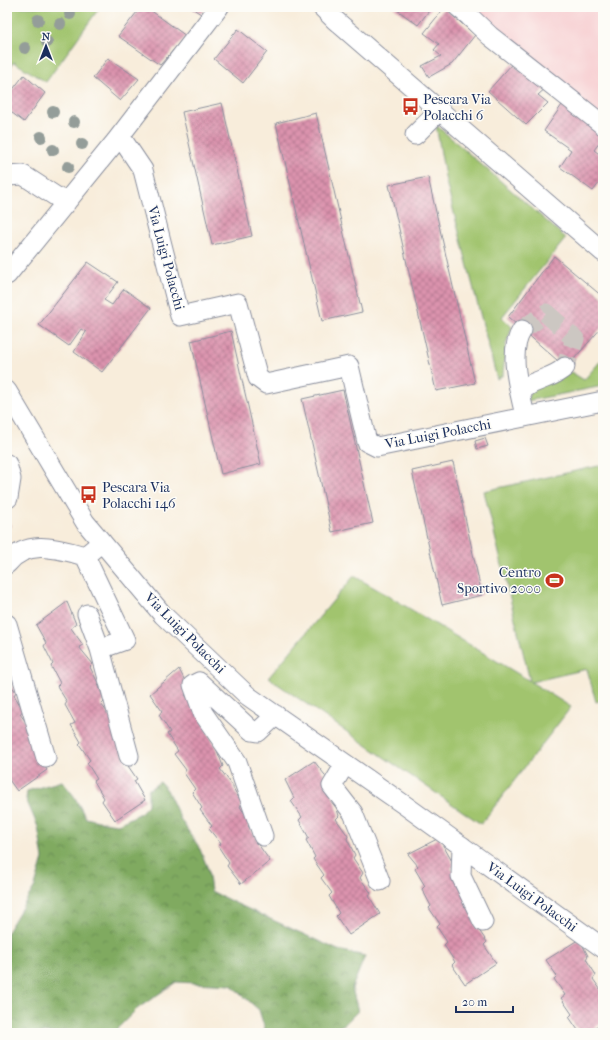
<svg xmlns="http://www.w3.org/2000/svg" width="610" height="1040" viewBox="0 0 610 1040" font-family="'IM FELL French Canon',serif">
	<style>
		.built { fill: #f7cfd2 }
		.green { fill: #a1c46e; stroke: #5e7a66 }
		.forest { fill: url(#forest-crowns); stroke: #4e6c60 }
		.building { fill: url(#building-cross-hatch) }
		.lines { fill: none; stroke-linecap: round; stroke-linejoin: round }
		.minor-tunnel { stroke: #ccc7c2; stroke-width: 19; stroke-dasharray: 19 10; stroke-linecap: butt }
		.minor-casing { stroke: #8a8e9c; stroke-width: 21 }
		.minor { stroke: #fff; stroke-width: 19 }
		.tree { fill: #949d99 }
		.labels { text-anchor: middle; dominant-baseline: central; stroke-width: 3; stroke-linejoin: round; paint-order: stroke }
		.poi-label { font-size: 14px; fill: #1b2f5e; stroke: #fdfcf7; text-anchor: start }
		.street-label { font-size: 14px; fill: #1b2f5e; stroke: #fdfcf7 }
	</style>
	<defs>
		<pattern id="forest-crowns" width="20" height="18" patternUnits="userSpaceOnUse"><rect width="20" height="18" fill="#80aa61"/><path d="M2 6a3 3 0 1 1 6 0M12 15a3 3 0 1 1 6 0" fill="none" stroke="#688b53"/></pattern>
		<pattern id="building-cross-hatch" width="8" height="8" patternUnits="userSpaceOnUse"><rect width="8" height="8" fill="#db93ad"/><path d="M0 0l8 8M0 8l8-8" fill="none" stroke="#b17890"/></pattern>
	</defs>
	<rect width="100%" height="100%" fill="#fdfcf7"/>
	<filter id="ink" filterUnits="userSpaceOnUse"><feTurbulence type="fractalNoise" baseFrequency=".025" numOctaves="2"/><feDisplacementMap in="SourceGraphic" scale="8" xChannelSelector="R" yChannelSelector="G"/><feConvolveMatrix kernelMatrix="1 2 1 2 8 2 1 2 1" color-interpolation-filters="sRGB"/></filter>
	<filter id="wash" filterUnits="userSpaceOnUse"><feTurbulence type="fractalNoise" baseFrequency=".012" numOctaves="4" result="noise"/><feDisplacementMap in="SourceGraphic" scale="16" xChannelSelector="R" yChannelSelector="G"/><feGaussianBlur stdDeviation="0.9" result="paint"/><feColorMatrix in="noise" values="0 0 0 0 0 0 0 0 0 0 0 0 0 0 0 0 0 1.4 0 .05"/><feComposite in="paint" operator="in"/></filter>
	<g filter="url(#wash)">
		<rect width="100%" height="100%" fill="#f8eddb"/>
		<!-- built -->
		<path class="built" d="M482 7H603V120L476 15Z"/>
		<!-- green -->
		<path class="green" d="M7 7H100L46 82 14 62 7 72Z
			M436 125 566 238 502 317 512 327 506 344 503 375 497 379 446 182Z
			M603 358V386L527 401 531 388 571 372 584 380Z
			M603 465V700L596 702 587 669 531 682 571 707 481 824 276 683 269 677 354 576 387 595 530 681 484 491Z"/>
		<!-- forest -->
		<path class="forest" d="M62 781 74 796 86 818 103 822 118 824 139 814 148 805V790L160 782 167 790 181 820 199 847 208 869 211 891 233 902 338 950 365 956 352 988 358 1011 345 1024 323 1033H266L259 1010 231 985 176 982 137 1009 113 1033H7V932L35 886 43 859 38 827 26 799 27 791Z"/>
		<g id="blocks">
			<!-- building -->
			<path class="building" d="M141 7H146L186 36 160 65 118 36Z
				M190 7H206L201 14Z
				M393 7H432L418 25Z
				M444 8 475 35 452 64 429 77 422 66 441 56 434 50 439 44 424 33Z
				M238 29 267 52 243 83 214 59Z
				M108 58 139 79 120 101 93 78Z
				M512 64 547 87 538 95 548 103 526 125 488 91Z
				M24 75 45 93 24 122 7 109V97Z
				M566 99 603 131V138L594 150 603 157V178L593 191 560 167 571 150 544 131Z
				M222 103 252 236 212 245 182 112Z
				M316 113 362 312 322 321 276 123Z
				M428 177 475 383 436 391 389 185Z
				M554 256 603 297V326L566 368 508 317Z
				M88 262 118 282 104 300 112 305 124 289 151 308 102 372 74 352 86 332 81 329 69 346 39 325Z
				M231 331 261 464 221 474 191 341Z
				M343 390 373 523 332 532 302 399Z
				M485 438 488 446 477 449 475 441Z
				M453 462 482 595 442 605 412 471Z
				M7 522 11 525 7 530Z
				M67 602 76 624 71 628 83 645 79 647 93 664 90 667 98 683 104 701 101 704 114 721 126 763 137 779 134 781 145 800 115 820 102 801 104 798 94 781 97 779 87 763 90 760 79 744 81 742 71 725 75 723 65 705 67 702 57 686 60 683 51 666 53 664 44 646 46 643 36 625Z
				M179 669 190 691 185 695 198 711 216 748 223 766 220 769 233 786V788L242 803 240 807 251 822 248 826 260 841 258 844 270 861 241 884 227 866 229 863 218 846 221 844 209 829 212 826 200 810 202 808 192 792 195 789 184 773 186 770 174 754 178 751 167 734 170 732 159 715 162 711 150 694Z
				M7 680 16 692 14 695 23 710 20 714 31 729 28 733 39 749 36 752 47 770 17 791 7 777Z
				M314 761 328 779 339 816 336 819 348 836 347 839 355 855 353 858 363 873 360 878 371 893 369 896 380 914 349 935 336 916 339 913 329 896 332 893 321 878 324 875 313 859 315 857 306 840 309 838 299 820 302 817 291 801 294 798 285 780Z
				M439 838 454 865 451 868 464 886 476 926 487 942 484 945 496 963 465 984 452 965 455 962 444 945 447 942 437 927 440 924 429 908 431 906 422 889 425 886 415 869 418 866 408 854Z
				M581 938 580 940 588 956 586 959 596 975 593 979 603 993V996L602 998 603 1000V1022L587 1033H580L569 1017 572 1014 561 998 565 995 554 979 557 976 546 960Z"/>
		</g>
	</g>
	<g filter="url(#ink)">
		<use href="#blocks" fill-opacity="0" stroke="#8a8e9c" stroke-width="1"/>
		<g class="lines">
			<!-- minor-tunnel -->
			<path class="minor-tunnel" d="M522 330 546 313 575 339 565 367"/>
			<defs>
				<path id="minor" d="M322 7 335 20 603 252
					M458 7 469 16 490 36 603 125
					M415 135 440 110
					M120 136 143 170 180 316 238 303 258 378 266 384 349 366 367 442 377 447 603 401
					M7 177 8 176 23 175 66 203
					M7 275 116 141 219 7
					M522 330C507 353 520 391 525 416
					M7 391 85 522 163 615 248 696 406 806 603 948
					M520 393C533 378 552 380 565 367
					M7 464 11 479 8 498H7
					M102 542 85 556 125 640 100 649 129 756
					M7 564C27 538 58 549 85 556
					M87 614 100 649
					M7 624 46 758
					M345 764 332 786 353 813 380 881
					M263 836 237 762 203 713 193 685 199 682 252 731 258 732 276 715
					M462 846 461 876 483 922"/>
			</defs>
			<!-- minor casing -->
			<use href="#minor" class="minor-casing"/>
			<!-- minor -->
			<use href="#minor" class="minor"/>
		</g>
		<!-- trees -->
		<g class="tree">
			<circle cx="70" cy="14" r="6"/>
			<circle cx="38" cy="20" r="6"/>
			<circle cx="60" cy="24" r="6"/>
			<circle cx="47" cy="42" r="6"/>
			<circle cx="25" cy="48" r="6"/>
			<circle cx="53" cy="112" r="6"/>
			<circle cx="74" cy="122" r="6"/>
			<circle cx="41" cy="137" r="6"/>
			<circle cx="82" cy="144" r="6"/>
			<circle cx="53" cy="150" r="6"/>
			<circle cx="68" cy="167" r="6"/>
		</g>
	</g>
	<!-- icons -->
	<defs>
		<symbol id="bus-bare" viewBox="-9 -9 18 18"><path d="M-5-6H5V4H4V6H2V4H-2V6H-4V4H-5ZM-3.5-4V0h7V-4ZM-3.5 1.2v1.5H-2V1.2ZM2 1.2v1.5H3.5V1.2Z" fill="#c8321e" stroke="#fdfcf7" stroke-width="2.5" paint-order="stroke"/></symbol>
		<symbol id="stadium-bare" viewBox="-9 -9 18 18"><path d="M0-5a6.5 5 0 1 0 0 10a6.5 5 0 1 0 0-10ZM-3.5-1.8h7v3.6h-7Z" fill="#c8321e" stroke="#fdfcf7" stroke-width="2.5" paint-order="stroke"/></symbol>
	</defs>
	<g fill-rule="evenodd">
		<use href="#bus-bare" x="398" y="94" width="25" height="25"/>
		<use href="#bus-bare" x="76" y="482" width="25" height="25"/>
		<use href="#stadium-bare" x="542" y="568" width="25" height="25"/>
	</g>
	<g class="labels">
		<!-- poi labels -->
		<g class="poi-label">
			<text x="423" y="99">Pescara Via<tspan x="423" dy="16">Polacchi 6</tspan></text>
			<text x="102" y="487">Pescara Via<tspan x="102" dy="16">Polacchi 146</tspan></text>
			<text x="541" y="572" text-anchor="end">Centro<tspan x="541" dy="16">Sportivo 2000</tspan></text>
		</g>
		<!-- street labels -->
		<g class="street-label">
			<text transform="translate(166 258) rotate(75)">Via Luigi Polacchi</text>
			<text transform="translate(438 434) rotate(-11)">Via Luigi Polacchi</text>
			<text transform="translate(185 633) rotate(45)">Via Luigi Polacchi</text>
			<text transform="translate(532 897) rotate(36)">Via Luigi Polacchi</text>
		</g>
	</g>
	<!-- margin -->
	<rect width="610" height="1040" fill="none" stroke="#fdfcf7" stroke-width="24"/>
	<!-- north arrow -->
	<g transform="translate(46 46)" stroke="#fdfcf7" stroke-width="3" paint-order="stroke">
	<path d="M0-3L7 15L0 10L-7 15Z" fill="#1b2f5e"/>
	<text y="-6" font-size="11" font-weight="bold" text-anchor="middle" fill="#1b2f5e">N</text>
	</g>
	<!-- scale -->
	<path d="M456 1006v6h57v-6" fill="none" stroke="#1b2f5e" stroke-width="2"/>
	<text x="462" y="1006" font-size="12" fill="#1b2f5e" stroke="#fdfcf7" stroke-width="3" paint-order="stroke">20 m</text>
</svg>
